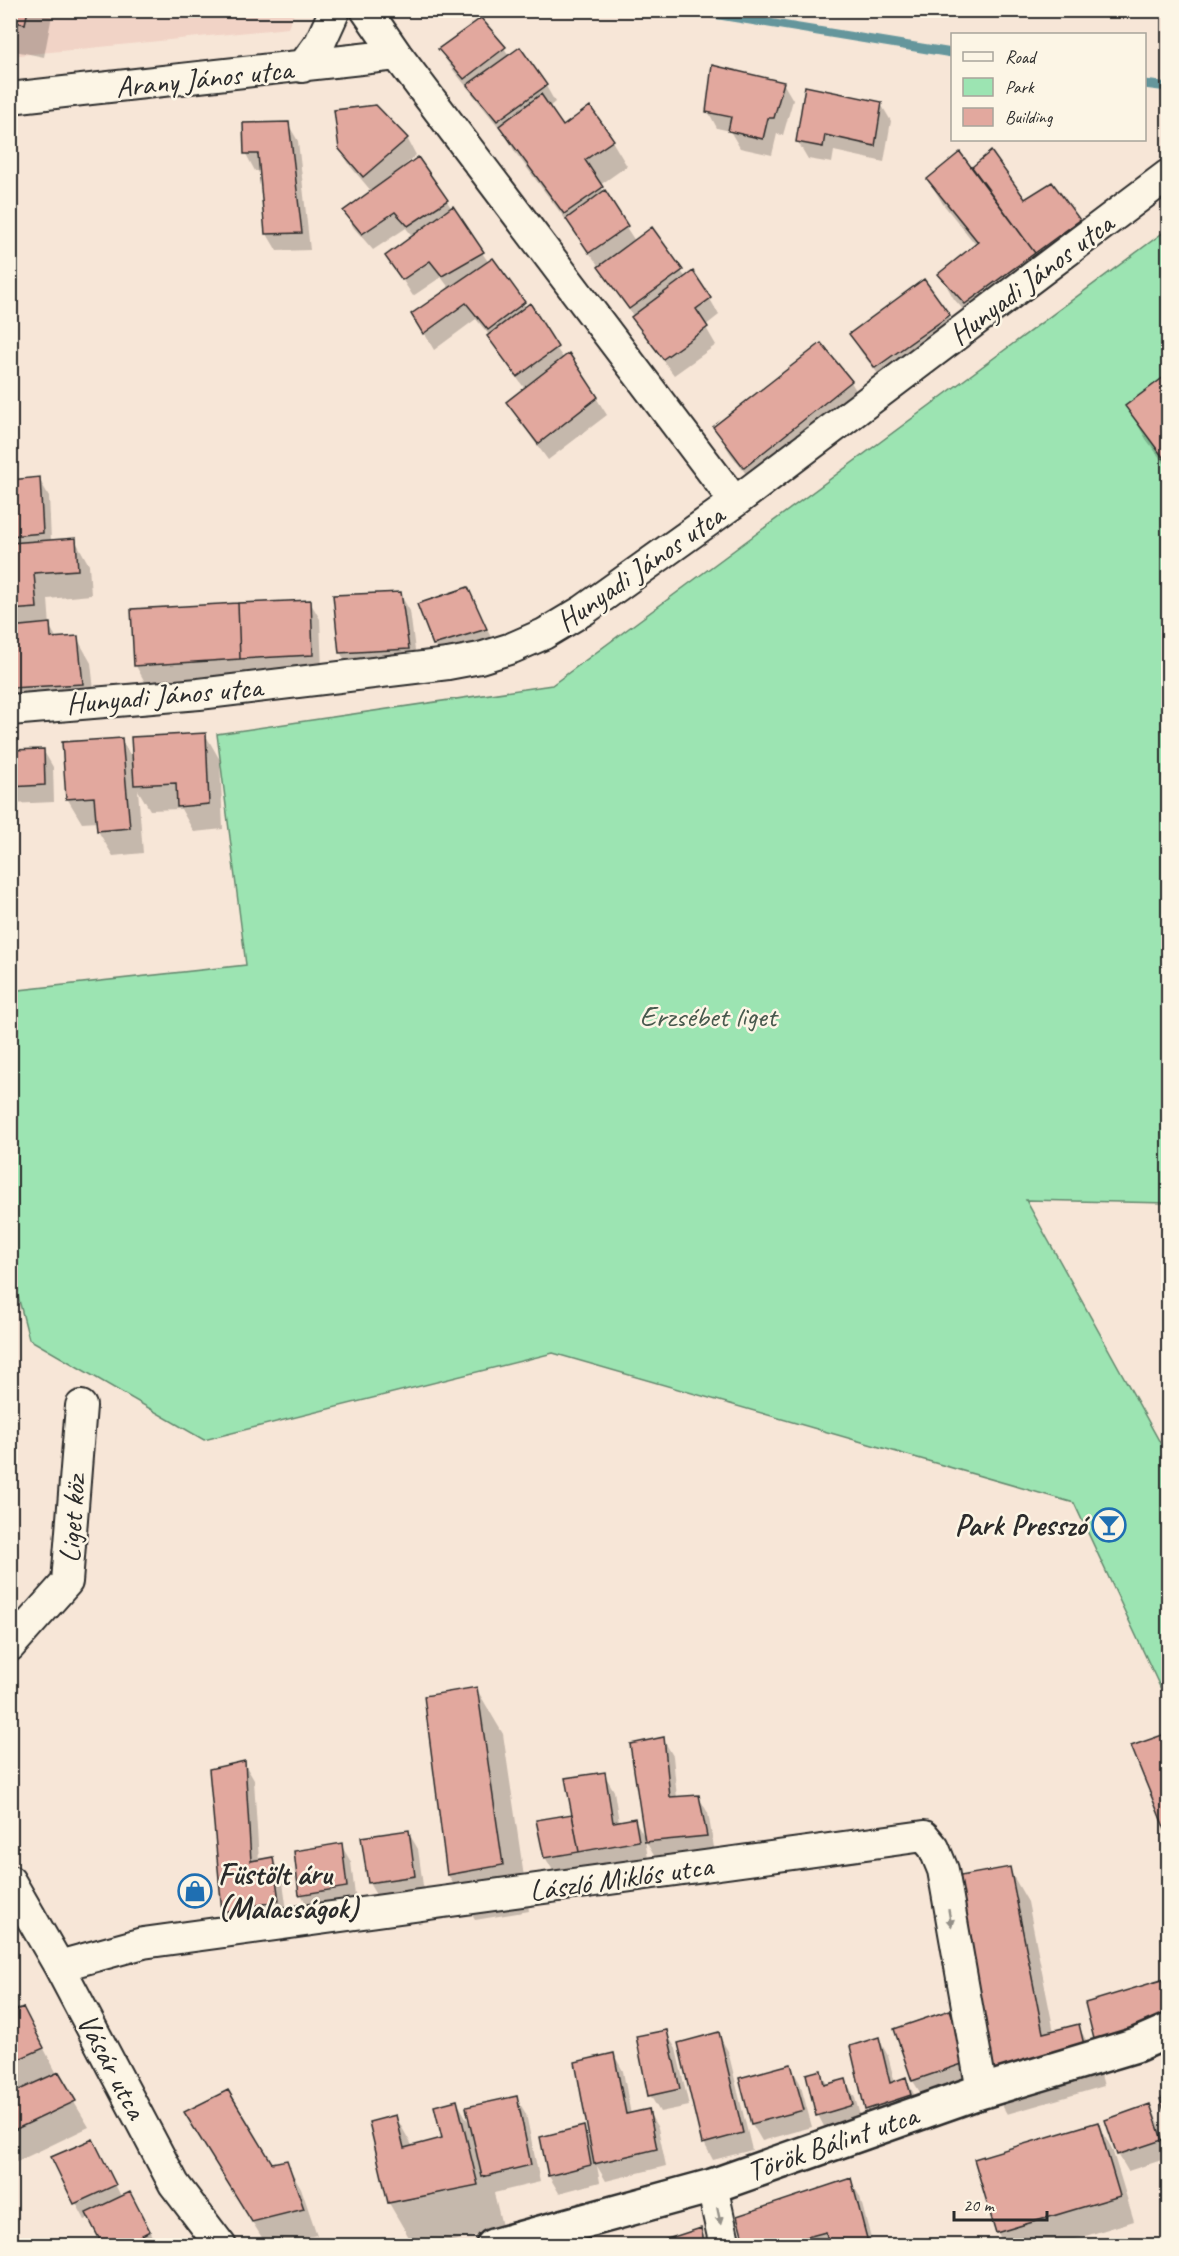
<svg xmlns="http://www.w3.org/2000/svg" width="1179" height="2256" viewBox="0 0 1179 2256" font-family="Caveat,sans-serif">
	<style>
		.built { fill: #f1d3c6 }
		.green { fill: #9ce4b2; stroke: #64886e; stroke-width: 1.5 }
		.shadow { fill: #0003 }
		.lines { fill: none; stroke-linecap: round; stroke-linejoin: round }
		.stream { stroke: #65969c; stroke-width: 9 }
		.building { fill: #e2a89e; stroke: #2b2b2b; stroke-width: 1.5 }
		.street-casing { stroke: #2b2b2b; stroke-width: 34 }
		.secondary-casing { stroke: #2b2b2b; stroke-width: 38 }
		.street { stroke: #fcf5e5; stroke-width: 30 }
		.secondary { stroke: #fcf5e5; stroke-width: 33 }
		.oneway { fill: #949088 }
		.labels { text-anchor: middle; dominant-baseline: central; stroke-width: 5; stroke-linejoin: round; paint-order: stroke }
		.street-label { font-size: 30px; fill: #2b2b2b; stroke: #fcf5e5 }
		.park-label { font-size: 30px; fill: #47594d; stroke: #fcf5e5 }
		.poi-label { font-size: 30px; font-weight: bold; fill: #2b2b2b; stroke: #fcf5e5; text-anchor: end }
	</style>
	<rect width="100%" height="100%" fill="#f7e6d7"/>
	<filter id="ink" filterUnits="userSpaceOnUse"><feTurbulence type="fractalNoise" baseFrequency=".0167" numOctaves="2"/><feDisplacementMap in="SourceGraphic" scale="12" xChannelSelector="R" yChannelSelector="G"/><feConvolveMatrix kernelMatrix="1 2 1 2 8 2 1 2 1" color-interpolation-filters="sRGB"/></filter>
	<g filter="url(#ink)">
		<!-- built -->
		<path class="built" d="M11 11H295L288 28 11 56Z"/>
		<!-- green -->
		<path class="green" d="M1168 229V1203L1026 1200 1168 1457V1704L1074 1503 553 1353 204 1440 29 1339 11 1269 10 991 246 965 217 734 552 685Z"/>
		<!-- shadow -->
		<path class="shadow" d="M10 10H53L44 57 10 50Z
			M762 10H791L790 16Z
			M504 48 510 57 546 86 555 102 549 107 563 128 612 141 627 166 600 185 604 193 635 241 681 271 686 278 710 299 719 315 705 326 716 345 674 375 643 334 634 317 575 232 515 152 506 136 450 66 440 50Z
			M783 83 793 100 783 135 777 134 772 155 740 148 730 131 717 128 708 111Z
			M881 104 891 121 884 162 834 151 832 163 808 159 798 142Z
			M288 124 298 141 310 250 277 251 267 234 261 171H255L246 154Z
			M407 138 416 155 404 166 405 168 418 159 489 263 523 303 564 359 569 355 607 415 548 460 518 419 508 402 525 389 499 353 490 336 476 319 434 350 423 331 450 289 441 277 413 296 387 256 413 237 406 228 373 250 354 228 344 211 372 192 351 167 340 149Z
			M974 168 1025 201 1079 220 1089 237 980 329 954 299 940 274 976 245 943 204 928 179 976 176 978 175Z
			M949 316 958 332 886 384 861 352 851 335Z
			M821 345 851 382 866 407 760 492 730 453 715 428Z
			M1168 376V469L1146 439 1127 406Z
			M39 479 49 496 51 541 75 540 89 565 91 595 48 599 50 627 57 639 77 638 91 663 96 709 10 713V481Z
			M468 589 495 646 444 661 434 644Z
			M400 594 410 611 417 666 350 669 340 652Z
			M310 602 320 619 322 672 150 691 136 666 133 611Z
			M205 734 220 760 223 829 194 832 181 809 150 810 138 790 143 853 113 856 98 831V822L82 823 67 798 121 740 134 761Z
			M43 750 53 767 54 802 10 804V752Z
			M476 1688 503 1734 529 1911 475 1920 448 1875Z
			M1168 1734V1833L1133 1747Z
			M663 1739 673 1756 677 1798 698 1796 708 1813 715 1853 656 1859 645 1840 648 1858 555 1874 545 1857 604 1774 614 1791 619 1822 634 1819 646 1839Z
			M244 1763 254 1780 259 1861 272 1859 282 1875 288 1918 233 1929 224 1912 211 1771Z
			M408 1832 418 1849 424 1893 379 1900 369 1883 363 1839Z
			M341 1845 351 1862 356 1904 310 1911 301 1894Z
			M1009 1869 1028 1902 1054 2032 1078 2026 1097 2059 1104 2086 1007 2114 988 2081Z
			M1168 1979V2053L1112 2071 1097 2046 1087 2004Z
			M949 2012 959 2029 976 2079 923 2097 913 2081 896 2030Z
			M10 2015 37 2035 57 2074 89 2127 10 2165Z
			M666 2032 676 2049 689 2106 660 2112 650 2095Z
			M718 2034 728 2051 752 2150 713 2160 704 2143Z
			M879 2039 888 2056 895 2083 906 2079 915 2096 920 2112 876 2126 867 2109Z
			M614 2055 623 2071 631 2115 648 2111 658 2128 666 2166 606 2181 597 2166 600 2182 559 2193 549 2176 583 2127 591 2142Z
			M790 2066 800 2083 812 2127 762 2141 752 2124 741 2079Z
			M820 2072 828 2086 846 2081 855 2098 862 2122 827 2132 818 2115Z
			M516 2097 526 2114 540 2182 494 2193 503 2230 429 2246H414L389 2203 396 2117 413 2147 444 2139 457 2102 472 2128Z
			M1150 2106 1159 2123 1168 2151V2158L1128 2171 1118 2154Z
			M1098 2123 1112 2149 1134 2221 1053 2246H1005L998 2233 976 2160Z
			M201 2138 272 2165 286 2162 301 2188 317 2235 267 2246Z
			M92 2140 122 2198 139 2211 157 2246H105L90 2218 85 2220 76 2203Z
			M850 2180 860 2197 873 2246H747Z
			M700 2229 709 2246H651Z"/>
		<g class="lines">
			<!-- stream -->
			<path class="stream" d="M689 10 952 53
				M1144 84 1168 87"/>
		</g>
		<!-- building -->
		<path class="building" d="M10 10H28L25 24 10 21Z
			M481 18 506 47 464 79 438 49Z
			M520 47 547 85 497 121 467 85Z
			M712 65 784 82 774 118H768L763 139 728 131 731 117 706 112Z
			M805 86 882 102 875 146 825 135 823 147 796 142Z
			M541 94 563 126 590 106 614 140 585 160 603 187 564 214 499 126Z
			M376 105 408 138 363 177 339 149 334 110Z
			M289 122 302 233 265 234 258 154H244L243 123Z
			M991 151 1025 199 1052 182 1080 220 1035 253 972 167Z
			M960 152 1035 253 965 304 938 274 978 242 927 179Z
			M418 157 448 200 408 226 395 212 362 234 343 211Z
			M605 190 628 226 589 253 566 219Z
			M453 206 484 252 442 276 430 261 402 280 385 256Z
			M652 227 683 270 629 309 598 267Z
			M493 258 525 302 488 330 466 303 423 334 411 314Z
			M693 271 711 298 696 309 708 327 663 359 631 317Z
			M924 279 950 315 875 368 849 334Z
			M530 303 558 347 517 377 487 336Z
			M821 343 852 381 744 468 713 427Z
			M569 353 598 397 538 444 506 402Z
			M1168 374V464L1125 406Z
			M40 477 43 533 10 536V480Z
			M76 538 78 570 34 573 37 608 10 610V543Z
			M468 587 487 629 433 645 417 604Z
			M401 592 409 649 339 653 333 595Z
			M311 600 313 655 240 659 238 603Z
			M238 603 240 659 134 666 131 609Z
			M50 623 51 638 78 636 83 684 10 688V627Z
			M206 733 209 804 177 807 176 783 134 785 131 737Z
			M122 738 130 828 97 831 94 797 66 799 62 742Z
			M44 749 45 785 10 787V750Z
			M477 1687 503 1865 447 1875 424 1696Z
			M1168 1733V1837L1131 1746Z
			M664 1737 670 1797 699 1795 707 1836 645 1842 630 1744Z
			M245 1761 251 1861 273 1857 279 1901 222 1912 209 1769Z
			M605 1772 613 1822 635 1818 639 1841 579 1852 565 1778Z
			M572 1814 579 1852 544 1858 536 1820Z
			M409 1830 415 1876 368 1883 361 1837Z
			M342 1843 347 1887 299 1895 294 1851Z
			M1010 1867 1043 2033 1079 2024 1086 2053 987 2081 949 1878Z
			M1168 1978V2023L1096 2047 1085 2003Z
			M23 2007 44 2048 10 2063V2013Z
			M950 2010 968 2062 912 2081 894 2029Z
			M667 2030 680 2089 648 2096 636 2036Z
			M719 2032 743 2133 702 2144 678 2043Z
			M879 2037 890 2083 906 2077 911 2095 865 2110 850 2046Z
			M614 2053 626 2114 649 2109 657 2149 594 2164 575 2062Z
			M791 2064 804 2110 751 2124 739 2078Z
			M821 2070 824 2085 846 2079 853 2105 816 2116 806 2074Z
			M59 2072 76 2101 10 2132V2094Z
			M228 2090 272 2163 287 2160 304 2209 252 2222 184 2112Z
			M517 2096 531 2165 482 2177 466 2107Z
			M1168 2096V2122L1160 2099Z
			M457 2100 478 2185 388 2203 369 2122 396 2115 404 2148 442 2138 434 2106Z
			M1150 2104 1162 2140 1117 2155 1105 2120Z
			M1098 2122 1120 2196 996 2233 974 2159Z
			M584 2126 591 2165 548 2176 540 2137Z
			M93 2139 116 2185 74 2204 51 2157Z
			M851 2178 869 2246H829L826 2232 796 2240 798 2246H745L737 2216Z
			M130 2192 150 2231 121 2246H103L86 2213Z
			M701 2228 705 2246H646Z"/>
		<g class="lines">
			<defs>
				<path id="street" d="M366 10 397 55 735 502
					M302 67 320 43 335 10
					M10 98 397 55
					M10 710 199 694 448 664 480 658 512 648 544 634 584 610 735 502 1168 175
					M10 1646 67 1582 81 1406
					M10 1881 59 1966 174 2184 221 2246
					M59 1966 143 1943 924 1836 934 1848 943 1870 982 2091
					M712 2186 725 2246"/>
				<path id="secondary" d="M493 2246 712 2186 973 2094 1136 2045 1168 2031"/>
			</defs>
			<!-- street casing -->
			<use href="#street" class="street-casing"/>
			<!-- secondary casing -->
			<use href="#secondary" class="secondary-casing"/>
			<!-- street -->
			<use href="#street" class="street"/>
			<!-- secondary -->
			<use href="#secondary" class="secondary"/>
		</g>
		<!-- one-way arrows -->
		<defs><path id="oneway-solid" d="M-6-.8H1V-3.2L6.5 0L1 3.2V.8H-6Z" transform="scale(1.5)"/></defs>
		<g class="oneway">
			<use href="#oneway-solid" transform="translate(950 1918) rotate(80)"/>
			<use href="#oneway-solid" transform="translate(719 2216) rotate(78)"/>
		</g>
	</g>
	<!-- icons -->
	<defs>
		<symbol id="bar-ring" viewBox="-11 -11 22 22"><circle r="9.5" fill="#fcf5e5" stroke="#1f6fb2" stroke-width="1.5"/><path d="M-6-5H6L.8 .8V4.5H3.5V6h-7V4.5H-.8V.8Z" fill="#1f6fb2"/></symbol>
		<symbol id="shop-ring" viewBox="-11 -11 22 22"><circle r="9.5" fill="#fcf5e5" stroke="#1f6fb2" stroke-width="1.5"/><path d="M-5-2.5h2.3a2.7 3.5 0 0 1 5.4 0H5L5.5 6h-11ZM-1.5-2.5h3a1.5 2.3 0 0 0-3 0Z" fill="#1f6fb2"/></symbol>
	</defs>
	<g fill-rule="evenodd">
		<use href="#bar-ring" x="1090" y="1506" width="38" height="38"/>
		<use href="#shop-ring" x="176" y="1872" width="38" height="38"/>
	</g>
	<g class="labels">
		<!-- street labels -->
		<g class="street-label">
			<text transform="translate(204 78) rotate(-6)">Arany János utca</text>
			<text transform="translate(1031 279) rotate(-37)">Hunyadi János utca</text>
			<text transform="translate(640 568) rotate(-35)">Hunyadi János utca</text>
			<text transform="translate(164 695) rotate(-5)">Hunyadi János utca</text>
			<text transform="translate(72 1519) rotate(-86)">Liget köz</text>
			<text transform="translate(621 1878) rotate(-8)">László Miklós utca</text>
			<text transform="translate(112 2066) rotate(62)">Vásár utca</text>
			<text transform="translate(832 2143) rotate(-19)">Török Bálint utca</text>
		</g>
		<!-- park labels -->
		<g class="park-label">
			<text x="708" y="1016">Erzsébet liget</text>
		</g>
		<!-- poi labels -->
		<g class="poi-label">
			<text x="1086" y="1525">Park Presszó</text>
			<text x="218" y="1874" text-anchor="start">Füstölt áru<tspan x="218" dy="34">(Malacságok)</tspan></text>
		</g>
	</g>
	<!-- margin -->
	<rect width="1179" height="2256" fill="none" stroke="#fcf5e5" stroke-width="36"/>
	<rect x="18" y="18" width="1143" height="2220" fill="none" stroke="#2b2b2b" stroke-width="2" filter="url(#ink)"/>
	<!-- legend -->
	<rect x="951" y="33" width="195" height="108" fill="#fcf5e5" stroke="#a8a49b" stroke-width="1.5"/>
	<rect x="963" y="52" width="30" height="9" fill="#fcf5e5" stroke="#a8a49b" stroke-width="1.5"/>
	<text x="1005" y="63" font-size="18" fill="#2b2b2b">Road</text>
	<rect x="963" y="78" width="30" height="18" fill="#9ce4b2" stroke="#a8a49b" stroke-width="1.5"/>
	<text x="1005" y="93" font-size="18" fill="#2b2b2b">Park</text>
	<rect x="963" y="108" width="30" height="18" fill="#e2a89e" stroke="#a8a49b" stroke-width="1.5"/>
	<text x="1005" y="123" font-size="18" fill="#2b2b2b">Building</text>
	<!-- scale -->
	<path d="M954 2211v9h93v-9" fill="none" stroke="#2b2b2b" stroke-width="3"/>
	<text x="963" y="2211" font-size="18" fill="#2b2b2b" stroke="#fcf5e5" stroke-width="4.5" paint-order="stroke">20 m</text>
</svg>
